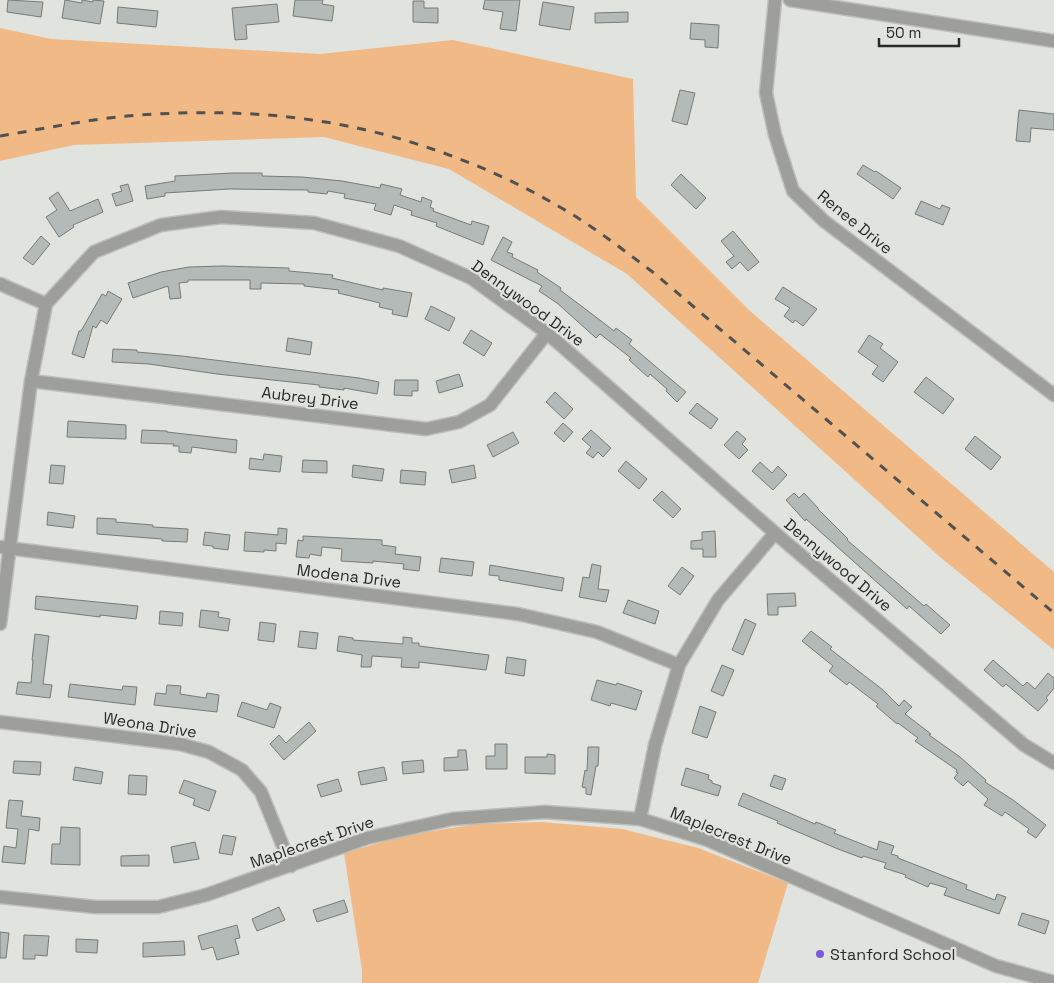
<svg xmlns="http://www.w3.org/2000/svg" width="1054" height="983" viewBox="0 0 1054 983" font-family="'Space Grotesk',sans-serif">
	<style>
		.green { fill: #f1b985 }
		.building { fill: #b4bab7; stroke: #767b78 }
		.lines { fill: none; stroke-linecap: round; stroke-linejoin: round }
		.minor-casing { stroke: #bcbeba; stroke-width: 15 }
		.minor { stroke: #9e9e9b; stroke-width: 12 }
		.rail { stroke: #515250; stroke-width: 3; stroke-dasharray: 9 9; stroke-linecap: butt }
		.poi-dot { fill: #785cd7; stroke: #e1e3de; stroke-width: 2 }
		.labels { text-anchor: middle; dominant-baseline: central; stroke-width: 4.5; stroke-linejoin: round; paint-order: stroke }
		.street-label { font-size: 16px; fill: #292a28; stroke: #e1e3de }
		.poi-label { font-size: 16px; fill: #292a28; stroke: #e1e3de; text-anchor: start }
	</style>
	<rect width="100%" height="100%" fill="#e1e3de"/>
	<!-- green -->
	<path class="green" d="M0 28 51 39 320 54 453 40 633 79 636 197 750 311 1054 572V650L940 557 627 274 449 169 324 137 74 145 0 161Z
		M542 822 622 829 698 848 788 883 758 983H362V970L344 853 408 835 477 824Z"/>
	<!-- building -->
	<path class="building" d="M8 0 43 2 41 17 7 12Z
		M65 0 82 3V0L93 2V0L104 1 100 24 62 18Z
		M295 0H323L322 4 334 6 332 21 293 16Z
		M485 0H520L516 31 500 29 503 12 483 9Z
		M413 1H424V8H438V23L413 22Z
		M543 2 574 7 570 30 539 25Z
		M277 4 279 22 246 25 247 39 235 40 232 8Z
		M118 7 158 11 156 27 117 23Z
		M628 12V22L595 23V13Z
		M691 23 719 25 718 48 705 47V40L690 39Z
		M680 90 695 93 687 125 672 121Z
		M1019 110 1054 114V130L1031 128 1030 142 1016 141Z
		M863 165 875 172 876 171 901 188 893 199 857 174Z
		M233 173H262V176L302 177 342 181 380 188 381 184 402 189 400 195 421 202 422 197 432 201 430 207 434 209 433 211 471 225 472 221 489 226 483 245 436 226 437 223 411 215 412 211 394 205 391 215 374 210 376 204 344 198 345 194 328 191 327 194 308 192V190L229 189 165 193V196L147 199 145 186 175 181V176Z
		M681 174 706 198 696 209 671 185Z
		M128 184 133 201 116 206 112 194 122 191 120 186Z
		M58 192 70 211 98 199 103 212 73 225 74 227 59 237 46 217 57 210 49 198Z
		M921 201 940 209 942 205 950 208 943 225 915 214Z
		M733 231 759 262 748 271 740 262 732 269 726 262 734 256 721 241Z
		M41 236 50 244 33 265 23 258Z
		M503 237 512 242 507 252 513 254 512 257 538 270 537 272 561 288 560 290 592 314 614 331 616 328 632 340 629 344 686 392 677 402 666 391 667 389 650 374 648 377 629 360 631 358 600 334 596 338 557 303 539 291 542 286 491 260Z
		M222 266 289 268V271L333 275 332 278 383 290V288L412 293 407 317 392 314 393 310 379 307 380 303 338 293 339 290 304 286V284L261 283V289H250V280H188V282L179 283 181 298 170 299 168 286 133 298 128 283 161 272 189 267Z
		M783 287 817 309 803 326 795 320 793 323 784 316 790 308 775 299Z
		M108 291 122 299 107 324 101 320 96 328 93 326 84 358 72 354 79 331H81L102 294 106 296Z
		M431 306 455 318 449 331 425 319Z
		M471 330 492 343 484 356 463 343Z
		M869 335 883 344 880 348 898 362 883 382 872 374 878 366 858 352Z
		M288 338 312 342 310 355 286 351Z
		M113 349 137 350V352L182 356 359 378 379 382 377 394 344 388V390L319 387V385L217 374 149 364 112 362Z
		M459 374 463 386 439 393 436 381Z
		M926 377 954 399 943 414 914 392Z
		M395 380H418V391H412V396L394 395Z
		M555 392 573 409 564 419 546 402Z
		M697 403 718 419 711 429 689 413Z
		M68 421 126 425V439L67 437Z
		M563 423 573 432 564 442 554 433Z
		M142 430 167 431V432L237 440 236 453 192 447 191 453 179 452V446H173L174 444 141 443Z
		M591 430 611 448 603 457 598 452 593 458 586 453 591 447 582 439Z
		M737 431 746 439 742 444 748 450 739 459 724 445Z
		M513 432 519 443 493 457 487 445Z
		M975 436 1001 457 991 470 965 449Z
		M264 454 282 456 280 472 249 469 250 458 263 460Z
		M303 460 327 461V473L302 472Z
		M626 461 647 479 639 489 618 471Z
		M760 462 772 473 778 466 787 475 773 490 752 471Z
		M51 465 65 466 63 484 49 483Z
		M353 465 384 469 382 481 352 477Z
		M474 465 476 478 452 483 449 470Z
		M401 470 426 472 425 485 400 483Z
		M662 491 681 509 673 518 653 500Z
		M794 493 799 498 804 493 818 508V509L848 539 847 540 924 606 926 604 950 625 941 634 909 606 907 609 806 519 805 521 786 500Z
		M48 512 75 516 73 528 47 525Z
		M97 518 116 519V522L153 525V527L188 529 187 542 162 541V539L97 534Z
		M278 528 287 529 286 544 276 543V551L264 550V552L244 551 245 532 278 535Z
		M715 531 716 557H703V549H691V541L702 540V532Z
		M205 532 230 535 228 550 213 548V546L203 545Z
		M303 536 382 540V545L396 547 395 554 421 557 419 571 403 569 404 564 373 561V563L341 561 342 549 322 547 321 556 310 554 309 558 296 557 298 540 303 541Z
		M441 558 474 562 472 576 439 572Z
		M592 564 601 566 598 589 609 590 606 602 579 597 583 577 589 578Z
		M490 565 564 578 562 591 499 580V576L489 575Z
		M682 567 694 576 680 595 668 586Z
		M795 593 796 606 778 607V615H768L767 594Z
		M36 596 138 606 136 619 100 615V617L35 609Z
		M628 600 659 611 655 624 623 613Z
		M201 610 219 612 218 617 230 619 228 631 199 627Z
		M160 611 183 613 182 626 159 624Z
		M745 619 756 624 743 655 732 650Z
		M260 622 276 624 274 642 258 640Z
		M300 631 318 633 316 649 298 647Z
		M811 631 832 647 830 649 883 690 899 706 904 700 912 707 905 714 931 734 929 735 960 757 986 780 985 782 1013 800 1046 825 1036 838 1027 832 1029 829 1005 812 1002 816 984 805 988 799 968 781 963 786 954 778 958 773 956 772 957 770 915 741 918 738 898 723 897 724 876 706 878 704 849 682 847 685 829 671 833 666 802 641Z
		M35 634 49 636 43 684 52 685 50 698 16 694 18 682 31 683 33 660H32Z
		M339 636 353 638V640L403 644V637L412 638V643H419V646L489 655 486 670 419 662V668L401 667 402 658 372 656 371 667H361L362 655 337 651Z
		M507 657 526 660 524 676 505 673Z
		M993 660 1023 686 1027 682 1035 689 1048 673 1054 678V688L1046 698 1048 700 1038 711 1006 684 1003 687 984 670Z
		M722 665 734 670 723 696 711 691Z
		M597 680 616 685 617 683 642 691 636 710 611 703 610 706 591 700Z
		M70 684 122 690 123 686 137 687 135 705 68 697Z
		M167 685 181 686 180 694 206 698 207 693 219 695 217 712 154 705 156 693 166 694Z
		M242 702 267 710 270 703 281 707 274 728 237 716Z
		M700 706 716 712 707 738 692 733Z
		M309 722 316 731 284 760 270 744 279 735 286 743Z
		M495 744H507V769H486V756H495Z
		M588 747H599L598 766H596L591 795 586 794V788L582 787 585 770 587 771Z
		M458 750H466L468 770 444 771V758L458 757Z
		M547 754 555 755V774L525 773V757H547Z
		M423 760 424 772 403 774 402 762Z
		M14 761 41 762 40 775 13 773Z
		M75 767 103 772 101 784 73 780Z
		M384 767 387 780 361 785 358 772Z
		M686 768 709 775 708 779 712 781V783L721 786 718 796 681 785Z
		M129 775 147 776 146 795 128 794Z
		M774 775 786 779 782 790 770 786Z
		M338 779 342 791 321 797 317 785Z
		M184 780 216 791 209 811 193 805 195 799 179 793Z
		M743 793 815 824 816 822 836 830 834 833 877 850 879 841 894 846 891 854 898 856V858L967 885 966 889 995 900 997 894 1006 897 999 914 944 895 947 888 930 883 928 887 905 877 906 875 884 868 886 863 863 856 862 858 838 849 777 823 778 821 738 805Z
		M9 800 23 801 21 816 40 818 39 831 29 829 25 864 2 862 4 846 16 848 18 829 6 828Z
		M61 827 80 828V865L51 864 52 844H60Z
		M223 835 236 837 232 855 219 853Z
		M195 842 199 859 174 863 171 847Z
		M149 855V866H121V856Z
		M344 900 348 912 317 922 313 910Z
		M279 907 285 920 257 931 252 919Z
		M1022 913 1049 921 1045 934 1018 925Z
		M237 925 240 938 235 939 239 954 217 960 213 947 202 950 198 936Z
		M0 932 9 933 6 958H0Z
		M24 935 49 936 47 956 35 955V959H23Z
		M76 939 98 940 97 953 76 952Z
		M184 941 185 955 143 957V943Z"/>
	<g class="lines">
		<defs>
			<path id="minor" d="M775 0 766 93 775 135 793 191 824 221 1054 395
				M790 0 1054 41
				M0 284 46 304
				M31 381 426 429 459 422 490 405 547 333
				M0 547 518 614 597 632 679 665
				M0 624 31 381 46 304 94 252 161 225 221 217 314 223 399 246 471 278 547 333 775 533 1024 745 1054 763
				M0 722 180 744 209 752 242 770 261 792 291 866
				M640 819 655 745 679 665 718 600 775 533
				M0 897 95 907H158L206 895 367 838 452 819 545 812 640 819 705 839 996 966 1054 982"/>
		</defs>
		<!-- minor casing -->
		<use href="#minor" class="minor-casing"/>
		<!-- minor -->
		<use href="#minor" class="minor"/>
		<!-- rail -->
		<path class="rail" d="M0 136C42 129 85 120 127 116 189 111 251 111 312 120 394 131 487 164 558 206 592 225 623 250 654 273L1054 613"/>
	</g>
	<!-- markers -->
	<circle class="poi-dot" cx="820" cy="954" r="5"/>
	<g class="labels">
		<!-- street labels -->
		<g class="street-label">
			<text transform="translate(855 222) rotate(39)">Renee Drive</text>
			<text transform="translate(528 303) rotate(36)">Dennywood Drive</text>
			<text transform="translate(310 398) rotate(7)">Aubrey Drive</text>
			<text transform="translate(838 565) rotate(40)">Dennywood Drive</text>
			<text transform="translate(349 576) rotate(7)">Modena Drive</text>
			<text transform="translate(150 725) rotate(9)">Weona Drive</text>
			<text transform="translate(731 836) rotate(22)">Maplecrest Drive</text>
			<text transform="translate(312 842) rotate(-19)">Maplecrest Drive</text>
		</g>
		<!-- poi labels -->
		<g class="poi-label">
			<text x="830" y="954">Stanford School</text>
		</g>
	</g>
	<!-- scale -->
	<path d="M879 38v8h80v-8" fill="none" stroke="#292a28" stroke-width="2.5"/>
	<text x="886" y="38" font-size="15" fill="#292a28" stroke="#e1e3de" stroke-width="4" paint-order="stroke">50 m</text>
</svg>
